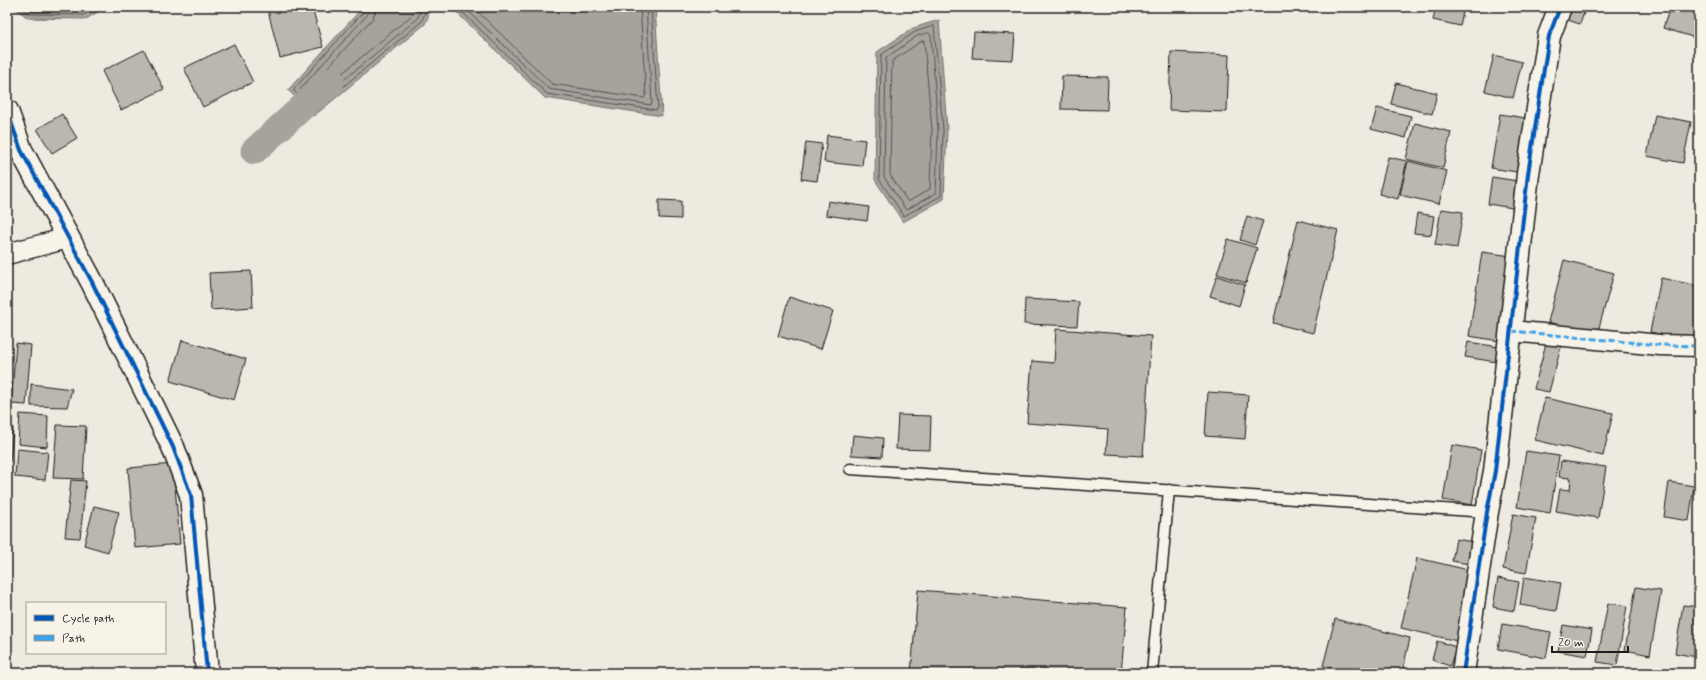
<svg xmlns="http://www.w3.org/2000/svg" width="1706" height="680" viewBox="0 0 1706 680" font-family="Mynerve,sans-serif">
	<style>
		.water { fill: #a6a39d; stroke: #6f6d69 }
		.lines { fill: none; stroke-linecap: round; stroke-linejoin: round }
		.shore { stroke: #535250; stroke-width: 1 }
		.canal { stroke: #a6a39d; stroke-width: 27 }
		.building { fill: #bab7af; stroke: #1c1c1c }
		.lane-casing { stroke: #1c1c1c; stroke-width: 13 }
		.street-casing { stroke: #1c1c1c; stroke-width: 23 }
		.secondary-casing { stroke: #1c1c1c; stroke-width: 25 }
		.lane { stroke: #f7f3e8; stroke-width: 10 }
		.street { stroke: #f7f3e8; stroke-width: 20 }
		.secondary { stroke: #f7f3e8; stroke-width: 22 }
		.quiet { stroke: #3da2ea; stroke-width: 3; stroke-dasharray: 6 3; stroke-linecap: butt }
		.cycleway-casing { stroke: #f7f3e8; stroke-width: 6 }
		.cycleway { stroke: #0057b8; stroke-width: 4 }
	</style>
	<rect width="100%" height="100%" fill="#eeeae0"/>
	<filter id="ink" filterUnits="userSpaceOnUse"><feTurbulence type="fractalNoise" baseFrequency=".025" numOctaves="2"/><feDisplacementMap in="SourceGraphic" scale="8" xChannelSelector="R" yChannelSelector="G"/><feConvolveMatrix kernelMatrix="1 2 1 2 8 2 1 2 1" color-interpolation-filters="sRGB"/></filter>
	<g filter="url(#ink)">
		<!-- water -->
		<path class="water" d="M14 7H106L86 19 28 18Z
			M363 7H432L425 24 314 116 288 90Z
			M451 7H655L662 116 545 98Z
			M939 20 947 130 944 199 903 222 875 180 877 52 913 28Z"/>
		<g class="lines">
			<!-- shore -->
			<path class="shore" d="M21 7 30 14 84 15 98 7
				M29 7 32 9 83 10 89 7
				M365 7 364 11 294 89V91L313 110 316 109 421 22 428 7
				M370 7 368 14 301 88V90L314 103H316L417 19 422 7
				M376 7 373 18 309 88V90L314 95H316L412 15 416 7
				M457 7 547 94 656 110 658 108 651 7
				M464 7 549 89 651 105 652 102 646 7
				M473 7 552 84 644 98 646 95 640 7
				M934 26 943 130 941 196 904 216 879 179 881 55 915 32Z
				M929 33 931 35 938 130 936 193 906 210 884 177 886 58 917 36Z
				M924 41 932 130 930 189 908 202 890 175 892 61 920 42Z"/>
			<!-- canal -->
			<path class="canal" d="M254 151 331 81"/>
		</g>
		<!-- building -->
		<path class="building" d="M267 7H312L323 47 280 58Z
			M1436 7H1464L1460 26 1433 20Z
			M1565 7H1586L1580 24 1561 18Z
			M1670 7H1699V39L1663 28Z
			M974 32 1015 34 1013 60 972 58Z
			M234 44 253 82 203 107 184 68Z
			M144 50 164 89 121 110 102 71Z
			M1171 52 1229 55 1227 112 1169 110Z
			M1494 55 1522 62 1513 98 1485 91Z
			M1062 76 1108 77 1107 110 1061 109Z
			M1396 83 1437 93 1432 114 1391 104Z
			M1377 108 1411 116 1406 138 1371 129Z
			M62 114 77 138 52 153 37 129Z
			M1500 114 1532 119 1523 173 1491 168Z
			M1655 115 1691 122 1683 163 1647 156Z
			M1415 123 1451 132 1443 168 1406 159Z
			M827 135 865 140 862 166 824 162Z
			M806 142 822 144 817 181 801 179Z
			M1388 157 1407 161 1398 199 1379 194Z
			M1408 161 1447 171 1439 204 1400 195Z
			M1492 177 1524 182 1519 209 1488 204Z
			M659 200 681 201V219L659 218Z
			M828 201 869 207 867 221 826 215Z
			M1441 209 1463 212 1457 248 1435 245Z
			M1417 213 1434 216 1431 235 1414 233Z
			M1247 216 1263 221 1255 245 1240 240Z
			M1298 220 1338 230 1313 333 1273 323Z
			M1228 239 1257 248 1246 283 1217 274Z
			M1482 252 1519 257 1505 342 1469 336Z
			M1564 260 1614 273 1597 335 1548 322Z
			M251 271 253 307 211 310 209 273Z
			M1217 276 1245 285 1239 306 1210 296Z
			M1661 278 1699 286V318L1694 341 1650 332Z
			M789 297 833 311 821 349 778 336Z
			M1025 299 1079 302 1077 326 1024 324Z
			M1056 329 1151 336 1143 456 1106 454 1108 429 1027 423 1032 361 1054 363Z
			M182 340 246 359 234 400 170 381Z
			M1468 342 1505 348 1503 363 1465 357Z
			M16 343 31 345 26 405 11 404Z
			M1546 343 1561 347 1549 392 1534 389Z
			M31 384 72 389 67 407 31 406Z
			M1208 392 1248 395 1245 439 1205 436Z
			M1545 398 1613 413 1603 456 1535 440Z
			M20 414 48 416 47 447 18 444Z
			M898 415 931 416 930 450 896 449Z
			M57 425 86 426 83 479 53 478Z
			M7 428H13L10 462H7Z
			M853 435 883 438 882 457 851 455Z
			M1452 445 1481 450 1472 505 1443 500Z
			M17 449 48 452 45 480 15 477Z
			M1526 451 1559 456 1550 513 1517 507Z
			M1561 461 1606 467 1598 518 1556 511 1560 489 1570 490 1571 478 1559 477Z
			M173 464 180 544 135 548 128 468Z
			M71 480 86 481 80 538 65 537Z
			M1669 482 1694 486 1689 521 1664 517Z
			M94 506 119 512 108 552 84 545Z
			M1513 514 1536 518 1526 573 1503 569Z
			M1456 539 1479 543 1475 565 1452 561Z
			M1417 558 1473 571 1457 641 1401 628Z
			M1524 577 1561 583 1556 611 1520 605Z
			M1498 578 1519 582 1514 611 1493 607Z
			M1636 587 1661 591 1650 655 1625 650Z
			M918 590 1127 607 1121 673H911Z
			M1608 603 1627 606 1617 665 1597 662Z
			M1683 605 1699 607V640L1696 657 1675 653Z
			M1335 619 1410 638 1402 673H1351L1323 666Z
			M1502 624 1551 632 1546 658 1498 649Z
			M1563 625 1592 630 1587 656 1558 651Z
			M1437 641 1456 647 1450 666 1432 660Z
			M1433 668 1449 673H1431Z"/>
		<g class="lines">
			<defs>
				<path id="lane" d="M850 469 1487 512
					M1152 673 1169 490"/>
				<path id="street" d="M7 254 68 238
					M1511 331 1660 345 1699 346"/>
				<path id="secondary" d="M7 111 21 150 92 282 173 447 191 495 207 673
					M1463 673 1487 512 1495 471 1528 174 1549 36 1560 7"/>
			</defs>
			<!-- lane casing -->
			<use href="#lane" class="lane-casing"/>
			<!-- street casing -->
			<use href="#street" class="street-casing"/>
			<!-- secondary casing -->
			<use href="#secondary" class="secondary-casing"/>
			<!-- lane -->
			<use href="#lane" class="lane"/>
			<!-- street -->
			<use href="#street" class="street"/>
			<!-- secondary -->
			<use href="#secondary" class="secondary"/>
			<!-- quiet -->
			<path class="quiet" d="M1511 331 1660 345 1699 346"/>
			<defs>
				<path id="cycleway" d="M7 111 21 150 92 282 173 447 191 495 207 673
					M1463 673 1487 512 1495 471 1528 174 1549 36 1560 7"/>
			</defs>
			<!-- cycleway casing -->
			<use href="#cycleway" class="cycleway-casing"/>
			<!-- cycleway -->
			<use href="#cycleway" class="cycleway"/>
		</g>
	</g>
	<!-- margin -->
	<rect width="1706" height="680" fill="none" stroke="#f7f3e8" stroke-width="24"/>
	<rect x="12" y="12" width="1682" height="656" fill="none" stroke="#1c1c1c" stroke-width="1.5" filter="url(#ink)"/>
	<!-- legend -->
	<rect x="26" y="602" width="140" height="52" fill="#f7f3e8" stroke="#9f9d96"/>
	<rect x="34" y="615" width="20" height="6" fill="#0057b8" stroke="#9f9d96"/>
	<text x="62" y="622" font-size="12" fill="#1c1c1c">Cycle path</text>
	<rect x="34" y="635" width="20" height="6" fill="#3da2ea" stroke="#9f9d96"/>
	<text x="62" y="642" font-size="12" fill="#1c1c1c">Path</text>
	<!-- scale -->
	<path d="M1552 646v6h76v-6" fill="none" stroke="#1c1c1c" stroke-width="2"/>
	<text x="1558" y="646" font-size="12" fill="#1c1c1c" stroke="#f7f3e8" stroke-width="3" paint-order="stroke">20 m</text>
</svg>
